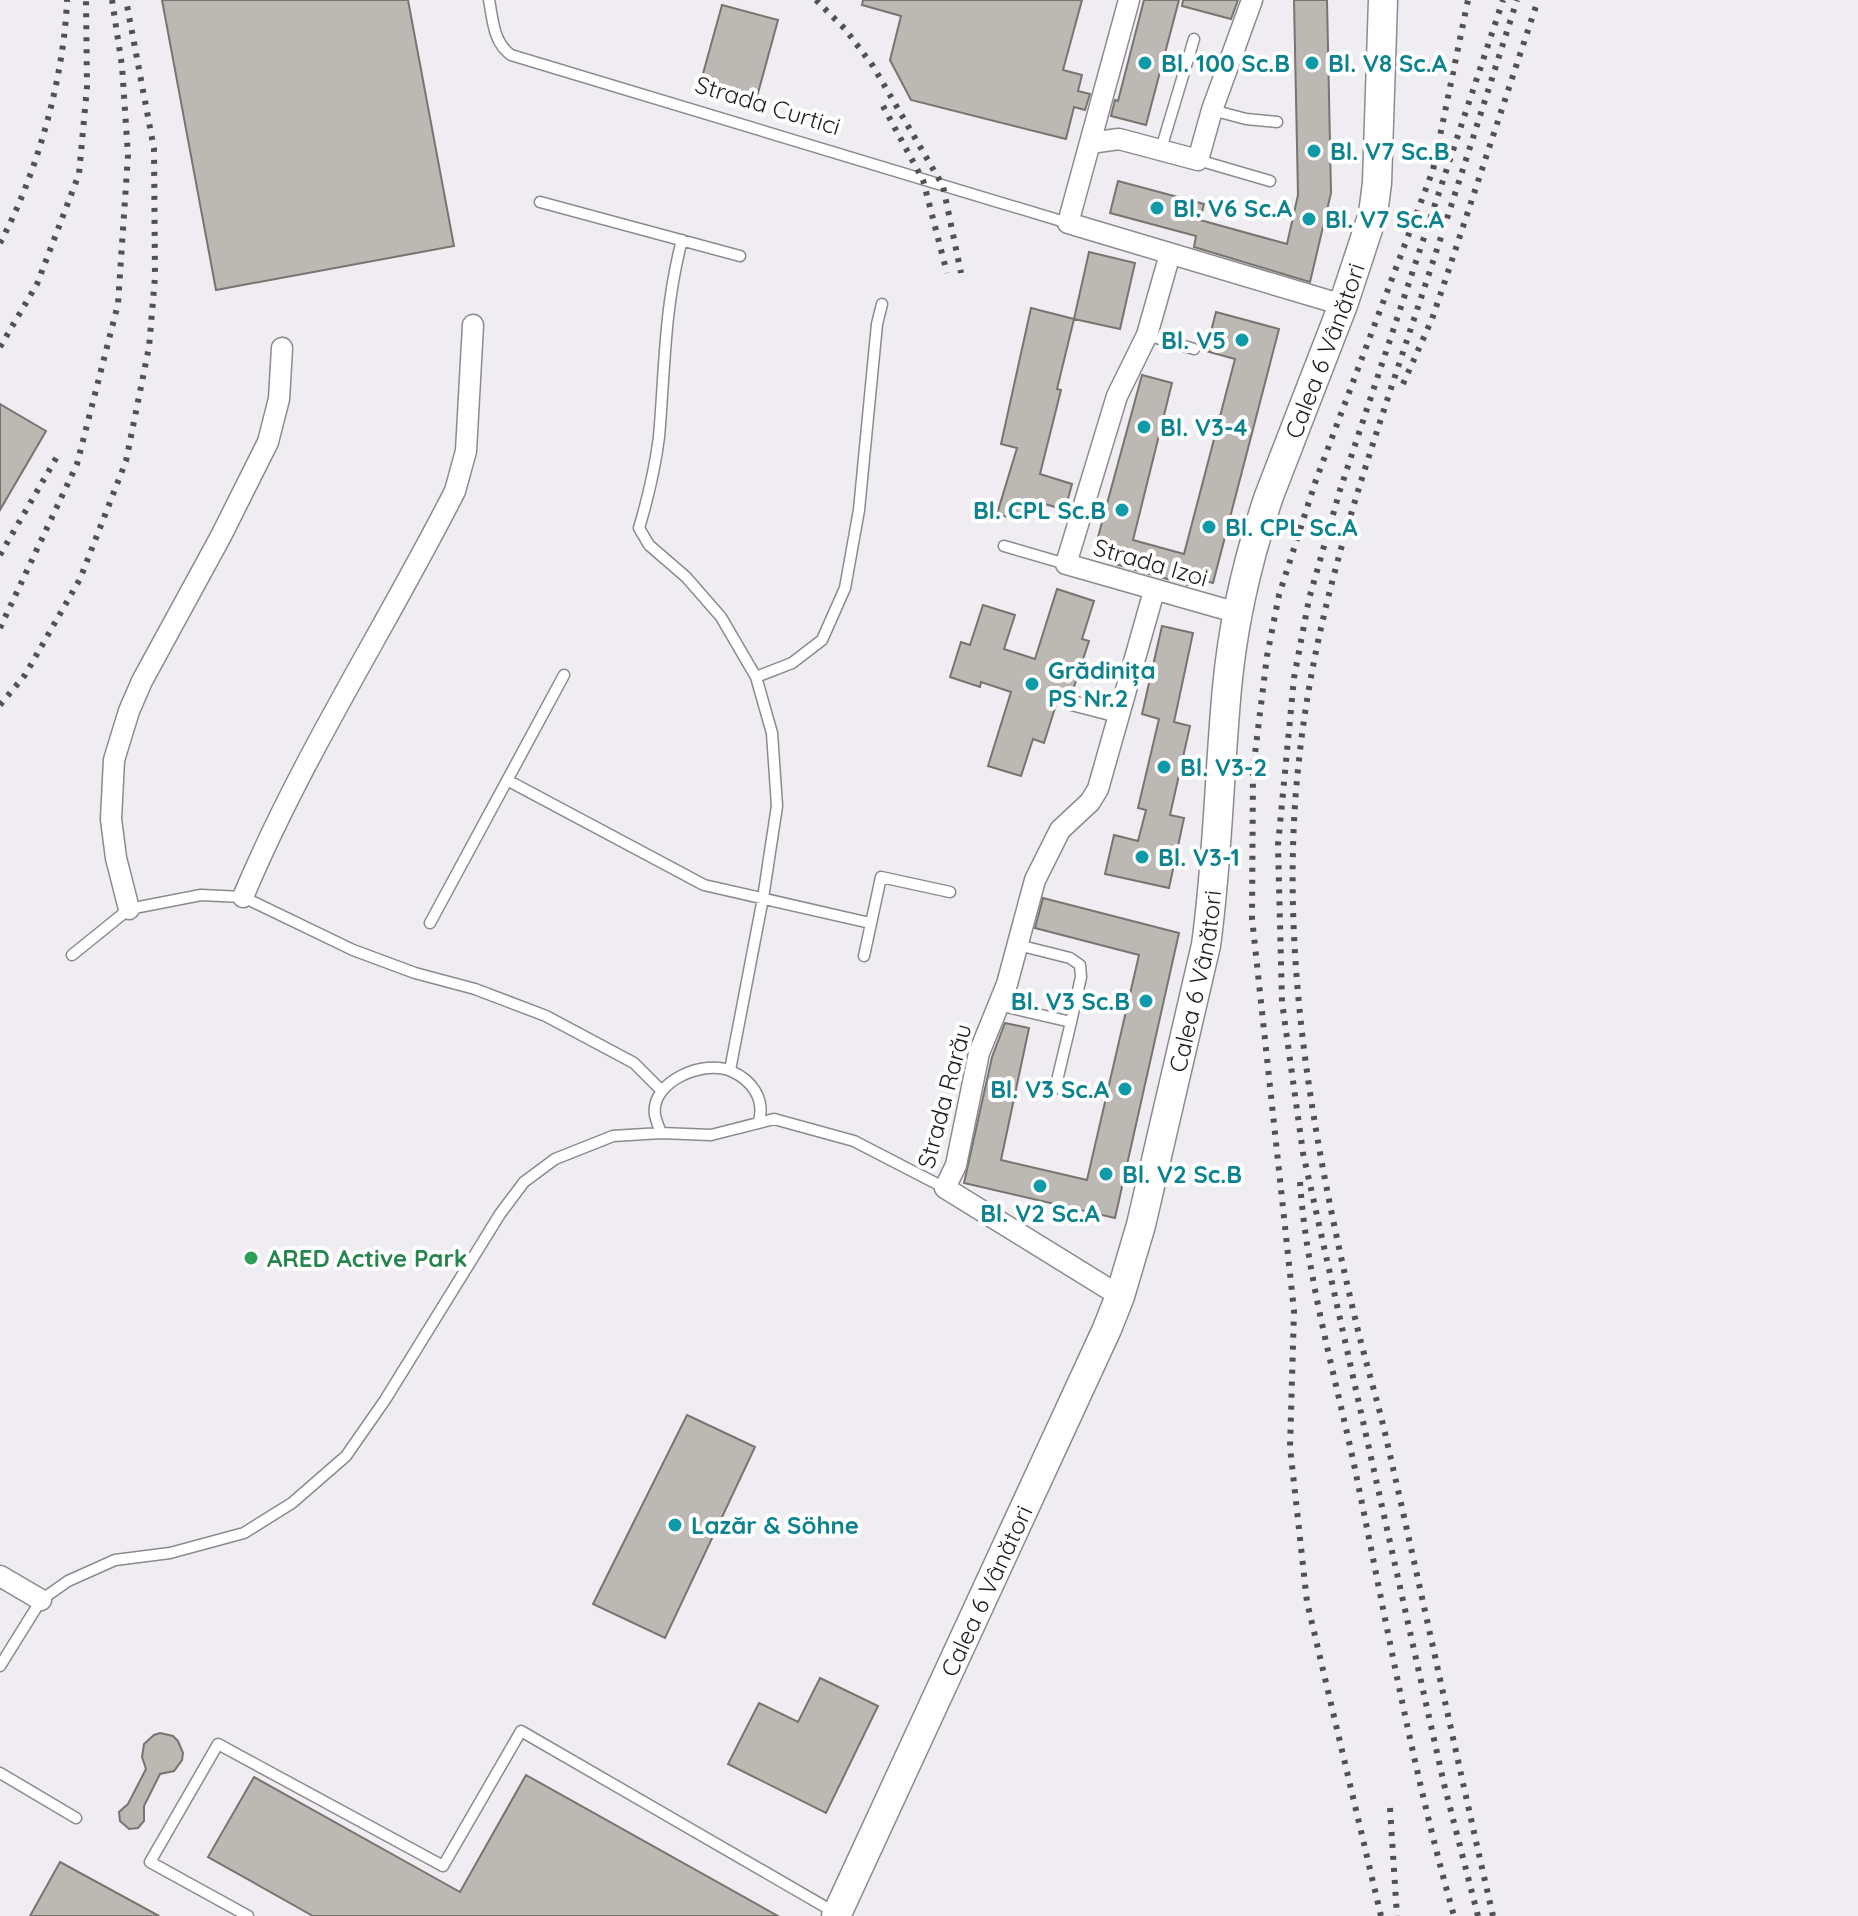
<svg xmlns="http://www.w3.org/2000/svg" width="1858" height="1916" viewBox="0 0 1858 1916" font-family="Quicksand,sans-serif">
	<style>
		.building { fill: #bcb8b3; stroke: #78746f; stroke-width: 2 }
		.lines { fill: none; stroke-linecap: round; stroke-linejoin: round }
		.service-casing { stroke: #8d8a8f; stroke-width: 13 }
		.pedestrian-casing { stroke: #8d8a8f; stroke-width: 17 }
		.minor-casing { stroke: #8d8a8f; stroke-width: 23 }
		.secondary-casing { stroke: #8d8a8f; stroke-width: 31 }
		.service { stroke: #fff; stroke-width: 10 }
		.pedestrian { stroke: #fff; stroke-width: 14 }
		.minor { stroke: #fff; stroke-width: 20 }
		.secondary { stroke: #fff; stroke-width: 28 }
		.rail { stroke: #515053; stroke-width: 6; stroke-dasharray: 4 8; stroke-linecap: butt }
		.culture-dot { fill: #0f9aa8; stroke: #fff; stroke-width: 3 }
		.leisure-dot { fill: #2e9e5b; stroke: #fff; stroke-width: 3 }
		.labels { text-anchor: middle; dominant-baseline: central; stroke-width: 8; stroke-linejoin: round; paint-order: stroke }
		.culture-label { font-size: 24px; font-weight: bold; fill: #0d838f; stroke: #fff; text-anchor: start }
		.street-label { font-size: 24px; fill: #1e1d1f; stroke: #fff }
		.leisure-label { font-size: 24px; font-weight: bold; fill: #27864d; stroke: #fff; text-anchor: start }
	</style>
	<rect width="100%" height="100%" fill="#efecf2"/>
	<!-- building -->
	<path class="building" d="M162 0H408L454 246 216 290Z
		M863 0H1082L1063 70 1082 75 1078 91 1090 94 1085 110 1074 107 1066 139 911 100 890 60 901 16 862 5Z
		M1144 0H1179L1146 125 1111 116 1115 100 1118 101Z
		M1183 0H1238L1231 19 1182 6Z
		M1294 0H1327L1331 193 1310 282 1194 247 1196 236 1110 213 1118 181 1204 204 1200 220 1287 244 1298 195Z
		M722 5 778 20 755 104 699 88Z
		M1089 252 1135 263 1120 329 1074 319Z
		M1031 308 1074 319 1057 389 1061 390 1040 474 1072 484 1065 510 1028 499 1022 521 997 514 1017 448 1001 444Z
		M1216 312 1279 329 1213 583 1190 577 1188 585 1108 562 1111 553 1095 548 1142 375 1172 383 1133 540 1184 554 1235 359 1206 351Z
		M0 404 46 431 0 510Z
		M1057 589 1094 601 1082 639 1089 641 1072 693 1060 692 1044 743 1033 739 1021 776 988 766 1011 692 981 682 980 687 950 677 961 642 970 645 983 605 1015 615 1004 649 1035 659Z
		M1162 626 1193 633 1174 722 1190 726 1170 815 1184 818 1169 888 1105 874 1114 835 1138 841 1146 810 1138 808 1159 719 1142 714Z
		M1043 898 1179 933 1115 1218 964 1183 992 1057 1005 1023 1029 1028 1001 1160 1087 1180 1139 955 1035 928Z
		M687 1415 755 1447 665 1638 593 1604Z
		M820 1678 878 1706 826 1813 728 1764 759 1703 798 1722Z
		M160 1733 173 1736 178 1741 183 1753 182 1760 174 1771 160 1774 144 1806V1821L138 1828 129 1829 120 1821 119 1812 128 1804 146 1769 142 1757 144 1744 154 1735Z
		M526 1775 778 1916H313L208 1857 254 1777 460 1892Z
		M60 1862 159 1916H30Z"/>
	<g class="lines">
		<defs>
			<path id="service" d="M489 0C493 20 493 42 511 55L1068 223
				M1212 110 1246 119 1277 122
				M1161 149 1194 39
				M1198 160 1270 181
				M540 202 740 256
				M682 240C664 309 665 367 659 437 655 468 648 498 639 528L649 545 686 577 721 617 756 677 772 733 777 806 763 898 730 1070
				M1147 335 1194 349
				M1004 546 1066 564
				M756 677 792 663 822 640 845 588 859 510 877 324 882 304
				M507 780 704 885 870 923
				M430 923 564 675
				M1018 945 1070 958 1080 965 1081 977 1071 1022
				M72 955 129 909 201 895 243 897 353 950 415 973 475 989 546 1016 634 1063 661 1090
				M864 956 881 877 950 892
				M998 1005 1071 1022 1055 1089
				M661 1133C659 1127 656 1121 655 1115 650 1081 705 1059 731 1071 752 1080 765 1099 759 1121
				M0 1666 41 1600 68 1581 115 1560 170 1553 244 1533 292 1503 346 1456 385 1400 500 1214 524 1182 555 1159 613 1136 661 1133 711 1135 774 1119 854 1141 945 1188
				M0 1773 76 1818
				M248 1916 150 1862 218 1744 443 1866 521 1731 834 1912"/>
			<path id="pedestrian" d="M1068 702 1118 715"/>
			<path id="minor" d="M1129 0 1068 223 1343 305
				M1090 143 1119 139 1198 160 1212 110 1252 0
				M1170 254 1147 335 1117 396 1066 564 1238 613
				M243 897C302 756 386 627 455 491L466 451 473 325
				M129 909 116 858 111 819 114 760 129 711 142 681 221 536 268 442 279 399 282 348
				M1120 1296 945 1188 956 1165 979 1053 1007 984 1035 880 1060 830 1090 802 1098 789 1154 591
				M0 1576 41 1600"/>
			<g id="secondary">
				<path id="s1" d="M836 1916 1107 1329 1120 1296 1141 1225 1206 945C1218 859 1219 774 1227 688 1233 623 1248 558 1269 496L1343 305 1373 214 1377 183 1383 0"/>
			</g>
		</defs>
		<!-- service casing -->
		<use href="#service" class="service-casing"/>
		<!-- pedestrian casing -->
		<use href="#pedestrian" class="pedestrian-casing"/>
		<!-- minor casing -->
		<use href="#minor" class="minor-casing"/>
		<!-- secondary casing -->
		<use href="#secondary" class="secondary-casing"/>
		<!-- service -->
		<use href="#service" class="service"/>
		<!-- pedestrian -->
		<use href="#pedestrian" class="pedestrian"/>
		<!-- minor -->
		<use href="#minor" class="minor"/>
		<!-- secondary -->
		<use href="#secondary" class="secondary"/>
		<!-- rail -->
		<path class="rail" d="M816 0 845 29 873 66 943 186 961 273
			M883 106 923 180 947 273
			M0 243C37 174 64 78 67 0
			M0 347 37 284 79 174 87 87 86 0
			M1403 384 1432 319 1447 275 1538 0
			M0 555 58 455
			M0 628 77 464 118 304 128 155 122 66 112 0
			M0 705 25 675 80 579 126 461 149 347 155 277 154 149 126 0
			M1300 1182C1307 1282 1337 1381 1357 1479 1387 1625 1413 1772 1454 1916
			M1390 1808 1397 1916
			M1381 1916 1307 1602 1290 1447 1294 1311 1252 918 1253 770 1267 656 1279 595 1316 480 1433 170 1468 0
			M1478 1916 1444 1784 1303 1153 1282 1002 1278 845 1294 678 1309 599 1340 490 1503 0
			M1493 1916C1456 1755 1422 1594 1385 1433 1376 1395 1364 1357 1355 1318 1312 1136 1278 947 1299 760 1314 617 1357 492 1401 358 1441 239 1479 119 1517 0"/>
	</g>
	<!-- markers -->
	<g class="culture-dot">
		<circle cx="1145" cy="63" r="8"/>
		<circle cx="1312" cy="63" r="8"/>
		<circle cx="1314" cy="151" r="8"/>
		<circle cx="1157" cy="208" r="8"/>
		<circle cx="1309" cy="219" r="8"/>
		<circle cx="1242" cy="340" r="8"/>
		<circle cx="1144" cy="427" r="8"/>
		<circle cx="1122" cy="510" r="8"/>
		<circle cx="1209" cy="527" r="8"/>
		<circle cx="1032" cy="684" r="8"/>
		<circle cx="1164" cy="767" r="8"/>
		<circle cx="1142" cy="857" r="8"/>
		<circle cx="1146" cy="1001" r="8"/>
		<circle cx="1125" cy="1089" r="8"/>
		<circle cx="1106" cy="1174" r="8"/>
		<circle cx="1040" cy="1186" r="8"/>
		<circle cx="675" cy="1525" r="8"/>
	</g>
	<circle class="leisure-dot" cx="251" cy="1258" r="8"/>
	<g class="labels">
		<!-- culture labels -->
		<g class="culture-label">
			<text x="1161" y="63">Bl. 100 Sc.B</text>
			<text x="1328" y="63">Bl. V8 Sc.A</text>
			<text x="1330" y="151">Bl. V7 Sc.B</text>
			<text x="1173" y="208">Bl. V6 Sc.A</text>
			<text x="1325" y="219">Bl. V7 Sc.A</text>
			<text x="1226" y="340" text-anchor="end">Bl. V5</text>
			<text x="1160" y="427">Bl. V3-4</text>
			<text x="1106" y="510" text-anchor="end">Bl. CPL Sc.B</text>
			<text x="1225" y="527">Bl. CPL Sc.A</text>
			<text x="1048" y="670">Grădinița<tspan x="1048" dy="28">PS Nr.2</tspan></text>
			<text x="1180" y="767">Bl. V3-2</text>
			<text x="1158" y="857">Bl. V3-1</text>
			<text x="1130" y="1001" text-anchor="end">Bl. V3 Sc.B</text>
			<text x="1109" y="1089" text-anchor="end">Bl. V3 Sc.A</text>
			<text x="1122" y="1174">Bl. V2 Sc.B</text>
			<text x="1040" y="1213" text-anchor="middle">Bl. V2 Sc.A</text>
			<text x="691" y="1525">Lazăr &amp; Söhne</text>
		</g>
		<!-- street labels -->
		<g class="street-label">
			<text transform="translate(768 105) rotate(17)">Strada Curtici</text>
			<text stroke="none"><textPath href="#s1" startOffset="1654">Calea 6 Vânători</textPath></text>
			<text transform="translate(1151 562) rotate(16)">Strada Izoi</text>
			<text stroke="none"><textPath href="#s1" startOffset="1006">Calea 6 Vânători</textPath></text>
			<text transform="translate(944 1096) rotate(-75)">Strada Rarău</text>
			<text stroke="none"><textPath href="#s1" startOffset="358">Calea 6 Vânători</textPath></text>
		</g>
		<!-- leisure labels -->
		<g class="leisure-label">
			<text x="267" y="1258">ARED Active Park</text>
		</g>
	</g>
</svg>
